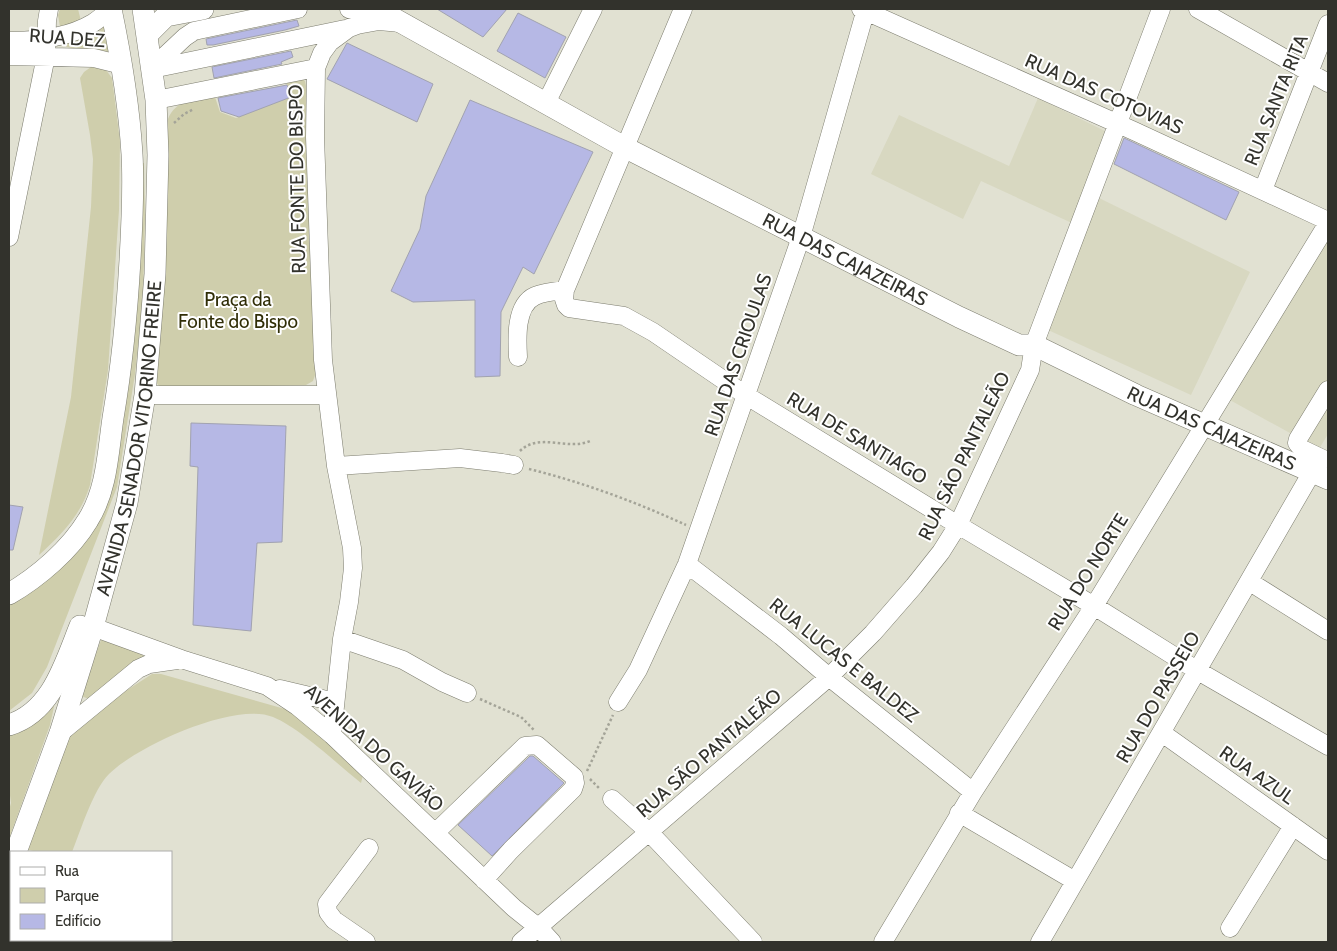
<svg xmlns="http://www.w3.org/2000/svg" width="1337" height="951" viewBox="0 0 1337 951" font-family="Cabin,sans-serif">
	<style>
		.built { fill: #d8d8c1 }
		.green { fill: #cfceac }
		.building { fill: #b6b8e5; stroke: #a1a2b0 }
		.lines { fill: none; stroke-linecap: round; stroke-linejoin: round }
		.minor-casing { stroke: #7d7d6f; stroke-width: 19 }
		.major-casing { stroke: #7d7d6f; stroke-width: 22 }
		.path { stroke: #a4a498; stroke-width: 2.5; stroke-dasharray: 2.5 2.5; stroke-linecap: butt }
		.minor { stroke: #fff; stroke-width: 18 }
		.major { stroke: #fff; stroke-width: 21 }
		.labels { text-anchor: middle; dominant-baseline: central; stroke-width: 4; stroke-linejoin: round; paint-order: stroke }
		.street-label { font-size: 19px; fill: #32322c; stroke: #fff }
		.park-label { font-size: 19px; fill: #302e07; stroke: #fff }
	</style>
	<rect width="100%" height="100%" fill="#e1e1d2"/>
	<!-- built -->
	<path class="built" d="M1038 98 1111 134 1074 224 981 181 963 219 871 174 899 115 1009 166Z
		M1099 198 1250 272 1191 395 1048 330Z
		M1328 234V434L1319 449 1228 399Z"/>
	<!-- green -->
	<path class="green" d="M60 9H78L81 21 60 27 58 15Z
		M104 26 110 55 96 53 93 32Z
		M85 37 88 52 67 47 65 45 67 39Z
		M91 67 106 70 112 78 120 141 119 210 108 370 90 485C81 515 62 534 39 555L71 397 91 207 93 159 90 135 80 78 84 72Z
		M302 78 305 81 308 96 316 372 313 381 306 385 168 388 160 387 155 381 165 139C166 133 165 125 168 119 175 100 197 98 214 94L220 112 236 118 290 97 286 80Z
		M139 163H144L145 218 143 299 135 374 117 487 47 667 32 693 9 711V605L16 601 97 520Z
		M101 640 140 649 144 657 89 699 81 696Z
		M152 674H161L285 709 300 718 363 775 361 783C337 764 300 728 273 717 235 701 137 746 109 774 93 790 81 830 72 852H38L24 849 67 735 107 703Z
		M57 693 50 725 9 839V810L11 803 9 788V734Z"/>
	<!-- building -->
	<path class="building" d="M437 9H507L483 37Z
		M518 13 566 37 545 78 497 51Z
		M297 20 299 26 285 30 213 45H207L206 39Z
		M347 43 433 84 417 122 327 79Z
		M291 51 293 57 281 62 282 64 214 78 212 67Z
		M287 85 291 97 239 117 221 111 218 98Z
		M470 100 593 152 534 274 523 267 501 312 500 376 475 377V300L413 302 391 291 420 229 426 196Z
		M1124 138 1239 192 1226 220 1114 164Z
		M191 423 286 426 282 542 257 543 251 631 193 625 198 467 190 466Z
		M9 505 23 507 13 550H9Z
		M530 756H533L564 783 492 856 458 825Z"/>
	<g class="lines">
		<defs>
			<path id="minor" d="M349 9 382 18
				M683 9 565 290 564 299 566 305 569 308 624 316 653 332 747 396 958 525 1094 606 1198 671 1328 746
				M861 9 1134 131 1328 221
				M1198 9 1328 83
				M9 41C37 41 68 38 93 23 99 19 105 14 111 9
				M9 56 94 58 122 65
				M152 68 185 37 194 31 298 9
				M152 69 345 29
				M156 100 316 68
				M546 103 593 9
				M1263 190 1328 24
				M9 237 46 56 47 21 49 9
				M518 357C517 339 515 305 535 296 544 292 555 291 565 290
				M145 395H327
				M1323 459 1302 449 1297 443 1298 439 1328 390
				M336 466 460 458 502 463 514 465
				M687 564 781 636 829 677 973 792
				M1250 582 1328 631
				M93 627 181 659 267 686 297 706 332 735 514 908 539 928 552 942
				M342 639 403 660 442 682 467 693
				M280 689 335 702
				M618 702 638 670 687 564 801 237 866 9
				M60 733 138 669 149 664 177 660
				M1162 733 1328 851
				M332 735 342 639 349 602 353 568 352 548 336 466 323 360 315 137 316 68 322 53 330 42 349 28 357 25 379 21 401 23
				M612 799 650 833 753 942
				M959 813 1075 881
				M435 833 525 746 537 745 574 777 575 783 573 789 511 850 484 880
				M1230 928 1293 826
				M366 942 334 920 328 912 327 904 369 848
				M521 942 829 677 873 633 914 586 941 552 958 525 1030 370 1034 345 1161 9
				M883 942 973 792 1094 606 1328 223
				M1040 942 1312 472"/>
			<g id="major">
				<path id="s1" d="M377 9 626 148 959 317 1019 345H1034L1136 395 1328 479"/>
				<path d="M148 34 166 16 203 9"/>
				<path d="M9 594C38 577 70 550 88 520 107 490 108 452 113 418 122 365 127 313 130 260 132 225 134 189 132 154 129 105 121 57 111 9"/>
				<path d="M9 725C52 712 65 663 80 626"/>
				<path id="s2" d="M16 852 60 733 93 627 127 503 145 395 155 274 158 155 156 100 143 9"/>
				<path d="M9 871 11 865"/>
			</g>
		</defs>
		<!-- minor casing -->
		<use href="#minor" class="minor-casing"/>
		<!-- major casing -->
		<use href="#major" class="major-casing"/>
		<!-- path -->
		<path class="path" d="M174 123 184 114 194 109
			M520 451C539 432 568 451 590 441
			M529 469C582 482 636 502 686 525
			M480 699 521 717 535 731
			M587 771 613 715
			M590 779 600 789
			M9 895 11 888"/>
		<!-- minor -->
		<use href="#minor" class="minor"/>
		<!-- major -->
		<use href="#major" class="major"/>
	</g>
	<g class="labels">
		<!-- street labels -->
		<g class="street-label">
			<text transform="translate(67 38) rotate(4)">RUA DEZ</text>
			<text transform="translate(1104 94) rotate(24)">RUA DAS COTOVIAS</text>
			<text transform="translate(1276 100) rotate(-68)">RUA SANTA RITA</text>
			<text transform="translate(297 179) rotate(-91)">RUA FONTE DO BISPO</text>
			<text stroke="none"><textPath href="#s1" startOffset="531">RUA DAS CAJAZEIRAS</textPath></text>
			<text transform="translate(738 355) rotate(-71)">RUA DAS CRIOULAS</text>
			<text stroke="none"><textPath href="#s1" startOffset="936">RUA DAS CAJAZEIRAS</textPath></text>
			<text stroke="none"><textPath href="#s2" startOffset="431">AVENIDA SENADOR VITORINO FREIRE</textPath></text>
			<text transform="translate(857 438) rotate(31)">RUA DE SANTIAGO</text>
			<text transform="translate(964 456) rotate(-64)">RUA SÃO PANTALEÃO</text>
			<text transform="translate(1088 572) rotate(-58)">RUA DO NORTE</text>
			<text transform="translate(844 660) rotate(39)">RUA LUCAS E BALDEZ</text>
			<text transform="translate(1158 697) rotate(-60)">RUA DO PASSEIO</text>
			<text transform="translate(374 748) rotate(42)">AVENIDA DO GAVIÃO</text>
			<text transform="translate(709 753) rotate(-41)">RUA SÃO PANTALEÃO</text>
			<text transform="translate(1257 775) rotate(35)">RUA AZUL</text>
		</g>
		<!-- park labels -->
		<g class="park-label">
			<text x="238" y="299">Praça da<tspan x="238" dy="22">Fonte do Bispo</tspan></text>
		</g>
	</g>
	<!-- border -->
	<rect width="1337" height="951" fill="none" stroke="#32322c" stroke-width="20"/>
	<!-- legend -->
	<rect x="10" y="851" width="162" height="90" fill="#ffffff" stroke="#adadab"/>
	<rect x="20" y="867" width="25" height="8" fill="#ffffff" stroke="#adadab"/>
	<text x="55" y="876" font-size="15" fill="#32322c">Rua</text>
	<rect x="20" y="888" width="25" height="15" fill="#cfceac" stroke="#adadab"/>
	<text x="55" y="901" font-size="15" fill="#32322c">Parque</text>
	<rect x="20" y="914" width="25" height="15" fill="#b6b8e5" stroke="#adadab"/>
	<text x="55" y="926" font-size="15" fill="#32322c">Edifício</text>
</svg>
